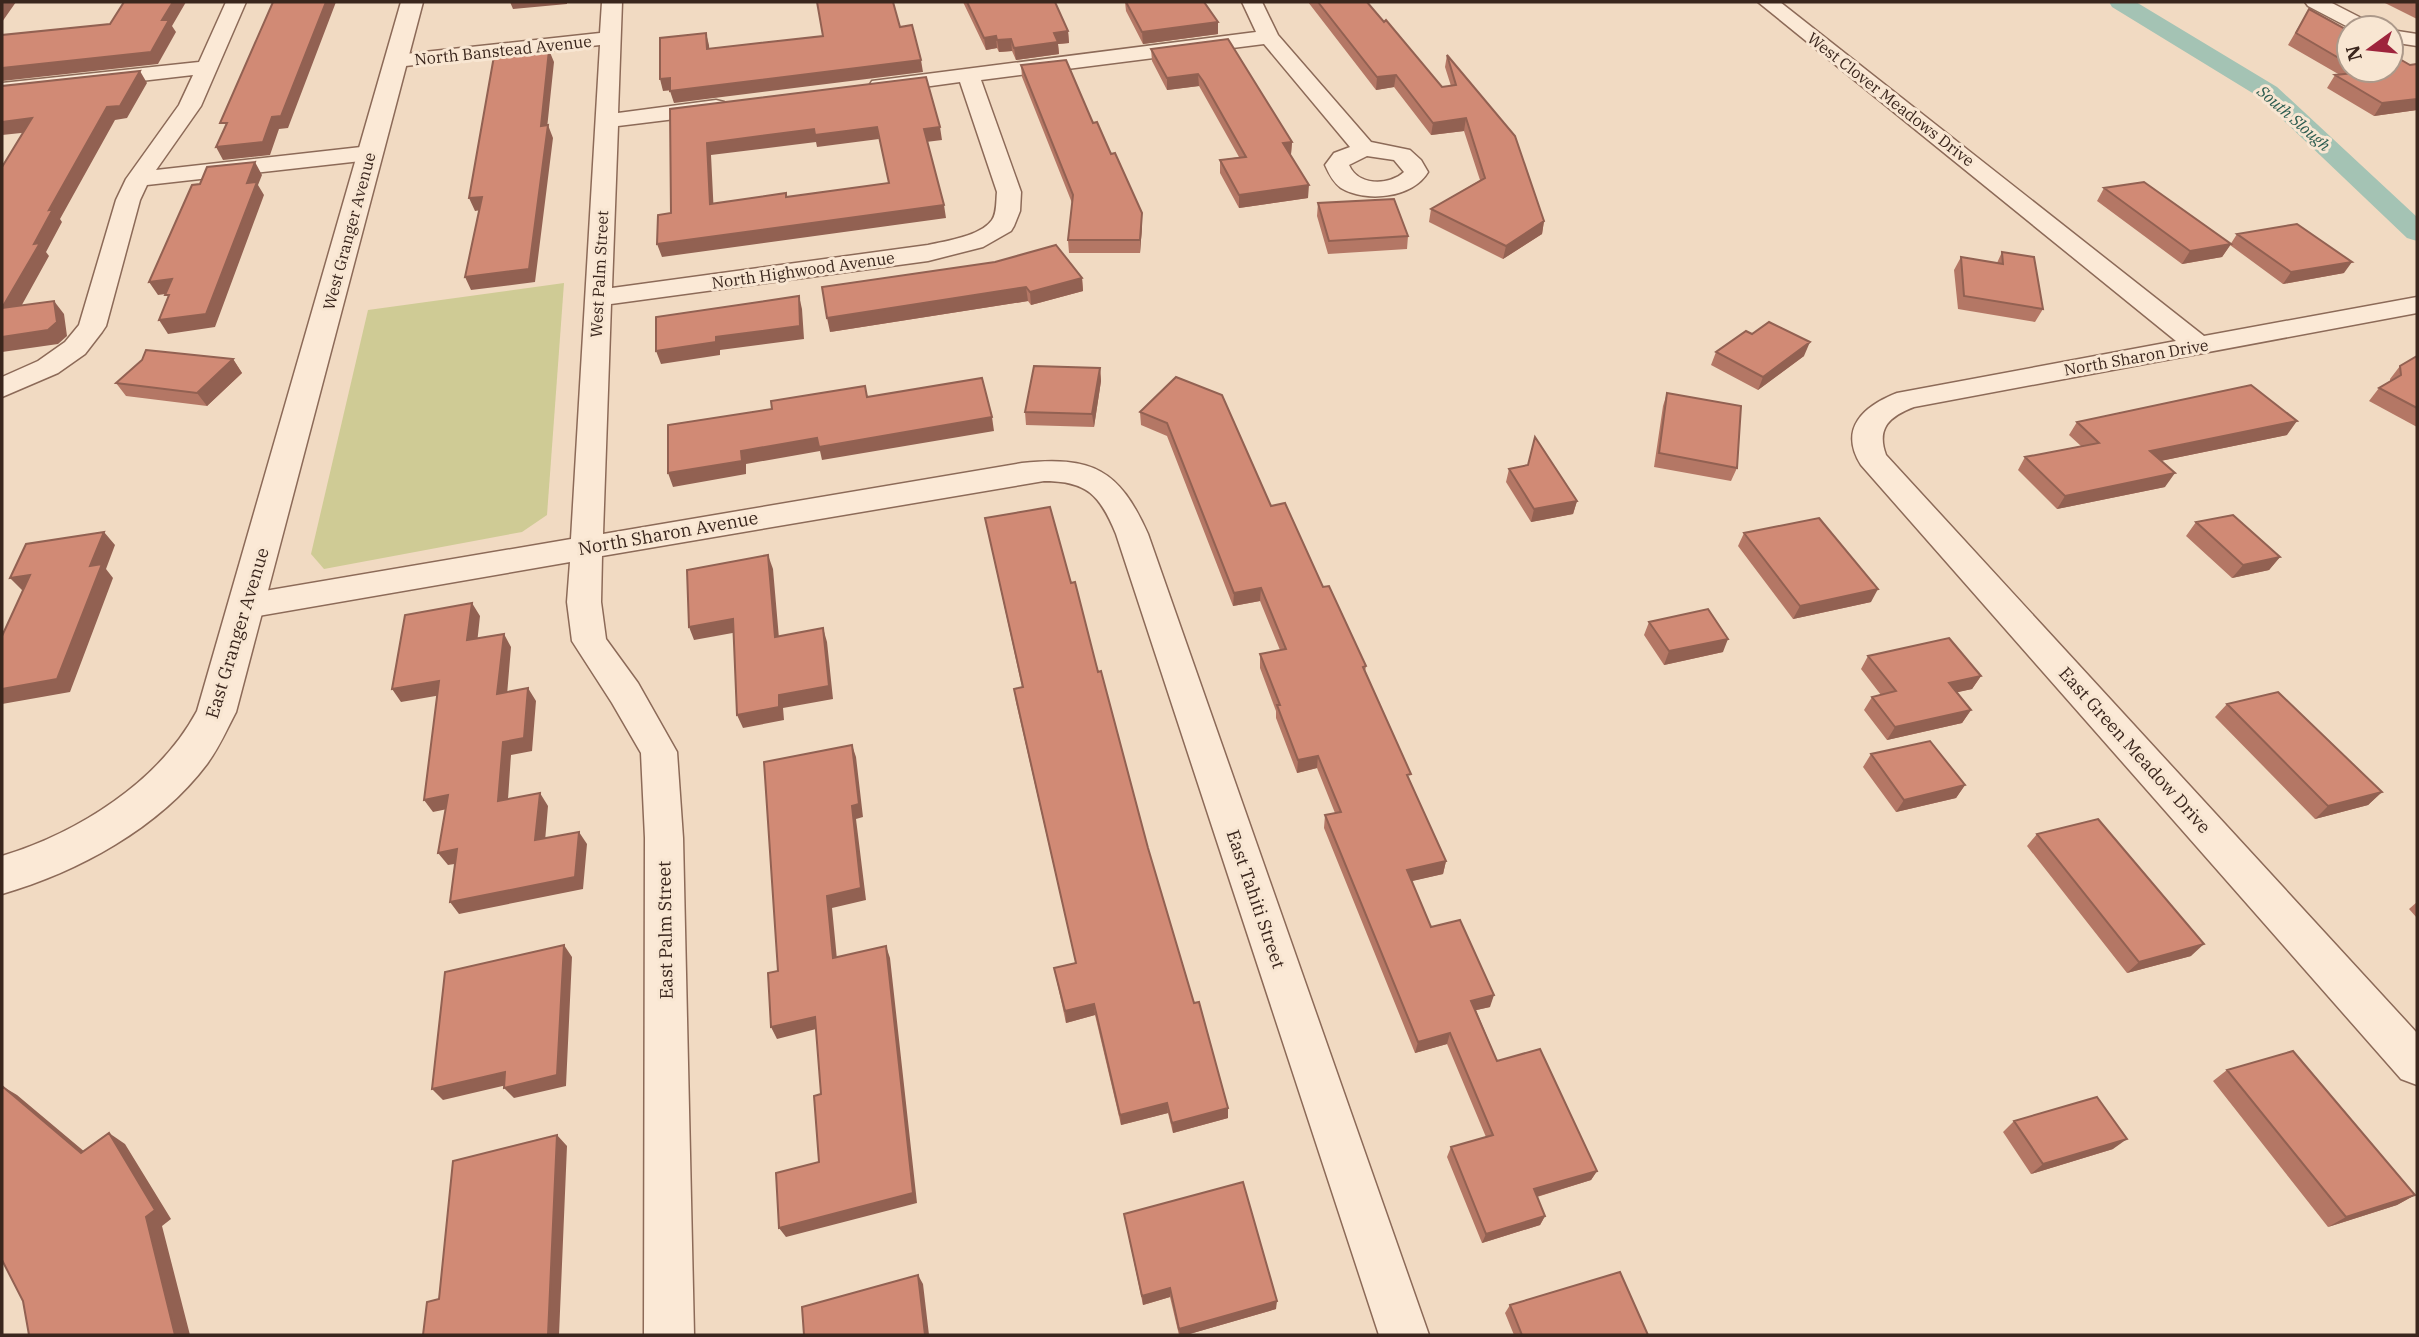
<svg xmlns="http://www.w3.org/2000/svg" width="2419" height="1337" viewBox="0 0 2419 1337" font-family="'IBM Plex Serif',serif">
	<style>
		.green { fill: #cfcb95 }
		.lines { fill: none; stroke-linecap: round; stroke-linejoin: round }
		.canal { fill: #a4c3b4; fill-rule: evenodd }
		.minor-casing { stroke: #8c6a58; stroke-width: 3 }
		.tertiary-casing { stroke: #8c6a58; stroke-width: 3 }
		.minor { fill: #fbe9d6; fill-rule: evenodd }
		.tertiary { fill: #fbe9d6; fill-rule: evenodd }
		.wall { fill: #b47765 }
		.shaded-wall { fill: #926152 }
		.building { fill: #d18a75; stroke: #926152; stroke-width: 2; fill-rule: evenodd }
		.labels { text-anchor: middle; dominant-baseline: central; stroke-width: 6; stroke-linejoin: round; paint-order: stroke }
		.far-street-label { font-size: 16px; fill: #3a261d; stroke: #f8e6d2 }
		.far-water-label { font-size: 16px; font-style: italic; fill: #2b5b4f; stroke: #f8e6d2 }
		.street-label { font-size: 18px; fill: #3a261d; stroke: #f8e6d2 }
	</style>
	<rect width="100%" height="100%" fill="#f1dac2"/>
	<!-- green -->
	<path class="green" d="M564 283 547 515 522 532 324 569 311 554 368 310Z"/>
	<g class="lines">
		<!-- canal -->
		<path class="canal" d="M2109 2H2136L2277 87 2417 217V241L2407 238 2259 97 2112 7Z"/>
		<defs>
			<path id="minor" d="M226 2H246L201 106 156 170 370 146 378 148 382 153 378 158 370 160 147 185 140 200 106 326 102 332 85 354 58 373 2 397V377L38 361 65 342 79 325 116 200 126 179 179 105 193 75 2 97V83L199 62Z
				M602 2H622L618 113 716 100 724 102 727 107 724 112 716 114 618 126 612 288 928 245C946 241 981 236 992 220 997 213 996 201 997 192L960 82 880 93 872 91 869 86 872 81 1256 32 1242 2H1262L1278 35 1371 142 1410 150 1421 160 1428 172C1413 198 1366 203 1341 188 1333 182 1329 174 1325 165L1334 153 1350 147 1264 44 981 80 1021 192 1020 211 1014 226 1011 231 983 247 928 261 611 304 603 534 1022 463C1092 456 1119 469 1148 534L1429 1335H1379L1116 534C1100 495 1087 481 1044 481L602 556 601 602 606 639 638 683 677 752 683 838 694 1335H644L645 838 641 753 612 703 572 641 567 602 570 562 247 618 235 615 230 606 235 597 247 594 571 539 600 45 396 67 388 66 385 61 388 56 396 55 600 33ZM1367 156 1394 160 1404 172C1389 186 1358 186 1349 165Z
				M1758 2H1780L2204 336 2417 297V313L1914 407C1890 416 1876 428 1886 455L2417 1033V1085L2401 1079 1861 465C1838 428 1864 406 1897 393L2176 341Z
				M2305 2H2330L2373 24 2376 28H2350L2308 6Z
				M2391 30 2417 34V46L2391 42Z"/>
			<path id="tertiary" d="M401 2H423L236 712C227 729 219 748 207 764 159 828 78 872 2 894V856C78 833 159 782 197 711Z"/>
		</defs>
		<!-- minor casing -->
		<use href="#minor" class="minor-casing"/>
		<!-- tertiary casing -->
		<use href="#tertiary" class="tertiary-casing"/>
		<!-- minor -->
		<use href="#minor" class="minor"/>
		<!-- tertiary -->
		<use href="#tertiary" class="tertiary"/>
	</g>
	<!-- wall -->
	<path class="wall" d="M963 2H1055L1068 31 1069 43 1058 44 1059 54 1016 60 1012 51 999 52 997 48 986 50Z
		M1125 2H1204L1218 22V34L1143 44 1126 11Z
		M1308 2H1367L1384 22 1442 87 1451 86 1445 67 1447 55 1544 221 1542 234 1503 259 1429 222 1431 209 1480 180 1464 131 1431 135 1394 87 1376 90Z
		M2383 2H2417V19Z
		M2309 9 2349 31V70H2391L2417 64V110L2374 116 2327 88 2335 75H2340L2288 45Z
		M1228 39 1292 142 1291 154H1290L1308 198 1239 208 1220 173V160L1239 157 1203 93 1199 86 1167 90 1152 61 1151 49Z
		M1021 65 1093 123 1111 154 1142 213V226L1140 253H1069L1068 240 1072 203 1022 77Z
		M2104 188 2231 244 2222 257 2182 264 2097 201Z
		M1318 203 1408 236 1407 249 1328 254 1317 216Z
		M2237 234 2344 273 2283 284 2230 245Z
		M2002 252 2043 309 2035 322 1958 309 1954 270 1961 257 1997 263Z
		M995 262 1082 278 1083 291 1031 305 1028 301 830 332Z
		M1716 352 1804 356 1758 390 1711 365Z
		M2417 356V427L2369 401 2379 388 2390 381V379L2400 366Z
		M233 359 242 373 207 406 126 396 116 383 142 360Z
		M1100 368 1101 381 1094 427 1026 425 1025 412Z
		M1176 377 1271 506 1323 587 1366 666 1365 672 1410 781 1446 861 1443 874 1411 881 1431 927 1490 1007 1476 1010 1497 1061 1597 1171 1591 1180 1537 1197 1545 1216 1540 1225 1482 1243 1447 1157 1451 1147 1486 1137 1447 1044 1415 1053 1324 828 1325 815 1335 813 1317 768 1297 773 1276 718V711L1260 668V654L1280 650 1260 601 1233 606 1167 436 1141 425 1140 412Z
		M1667 393 1737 468 1731 481 1654 467 1663 406Z
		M2077 422 2287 435 2160 461 2165 487 2057 509 2018 470 2025 457 2081 446 2069 435Z
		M1509 469 1577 501 1573 514 1531 522 1506 482Z
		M985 518 1071 583 1098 672 1148 848 1194 1003 1228 1108V1118L1173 1133 1168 1113 1121 1125 1095 1015 1066 1023 1054 968 1076 963 1016 702 1014 689 1022 687Z
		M2196 522 2280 557 2269 570 2232 578 2186 536Z
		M1744 533 1871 602 1793 619 1738 546Z
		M1649 622 1723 652 1664 665 1644 635Z
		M1868 656 1981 676 1972 689 1957 692 1971 710 1962 723 1887 740 1864 710 1872 697 1881 695 1861 669Z
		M2227 704 2382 792 2368 805 2315 819 2215 717Z
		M1871 754 1965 785 1956 798 1896 812 1863 767Z
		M2037 834 2191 956 2127 973 2027 846Z
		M2417 902V918L2409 909Z
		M2227 1070 2415 1195 2397 1205 2328 1227 2213 1081Z
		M2014 1121 2113 1149 2031 1174 2003 1132Z
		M1124 1214 1276 1309 1186 1335H1179L1170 1297 1143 1305Z
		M1510 1305 1648 1335H1514L1505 1313Z"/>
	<!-- shaded-wall -->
	<path class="shaded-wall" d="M2 2H16L2 22Z
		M173 2H186L172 26 176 32 158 64 2 81V68L162 20Z
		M326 2H336L288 128 279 129 270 155 223 160 216 147 272 117Z
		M510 2H567V4L513 9Z
		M1218 22V34L1143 44 1142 32Z
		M1068 31 1069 43 1058 44 1059 54 1016 60 1014 48 1054 33Z
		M706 33 709 45 710 61 707 49Z
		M996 36 997 48 986 50 984 38Z
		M1011 39 1012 51 999 52 997 40Z
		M549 50 554 62 546 138 541 126Z
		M921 60 923 72 674 103 670 91Z
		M140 71 147 83 127 118 115 120 60 219 62 222 46 252 49 256 13 321 2 308 34 244 49 210 107 107Z
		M1198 74 1199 86 1167 90V78Z
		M1396 75 1394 87 1376 90 1377 77Z
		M670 78 674 90 663 91 660 79Z
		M2417 99V110L2374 116 2382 103Z
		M32 118 40 131 2 135V122Z
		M1466 118 1464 131 1431 135 1433 123Z
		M548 125 553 138 535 282 471 290 465 277Z
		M877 127 879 139 817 147 816 142 711 155 714 216 710 204 707 143 814 129Z
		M940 127 942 140 926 142 924 129Z
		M1292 142 1291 154 1283 155V143Z
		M255 162 262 175 258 185 264 195 215 327 168 334 159 320 247 183Z
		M1309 185 1308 198 1239 208V195Z
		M482 197 488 209 475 211 469 198Z
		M944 205 946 218 662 257 657 244Z
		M1142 213V226L1140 253V240Z
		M1544 221 1542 234 1503 259 1506 246Z
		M2231 244 2222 257 2182 264 2190 251Z
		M2352 262 2344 273 2283 284 2291 272Z
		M1082 278 1083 291 1031 305 1030 292Z
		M172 279 181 292 158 295 149 282Z
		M1026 287 1028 301 830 332 827 318Z
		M799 296 802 309 804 339 720 350V355L661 364 656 351 716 337Z
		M54 301 64 314 67 336 58 344 2 352V337Z
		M1810 342 1804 356 1758 390 1763 377Z
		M233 359 242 373 207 406 197 393Z
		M1100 368 1101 381 1094 427 1092 414Z
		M992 417 994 431 822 460 820 451 746 464V474L673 487 668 473 741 451 817 438Z
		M2297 421 2287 435 2141 465 2150 451Z
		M2175 473 2165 487 2057 509 2065 496Z
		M1577 501 1573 514 1531 522 1534 509Z
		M104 532 115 545 106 569 113 578 70 692 2 704V689L90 566Z
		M768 555 773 569 780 650 775 637Z
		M2280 557 2269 570 2232 578 2243 565Z
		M30 575 23 591 10 578Z
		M1261 588 1260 601 1233 606 1234 593Z
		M1878 589 1871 602 1793 619 1800 606Z
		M472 603 480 616 476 653 467 640Z
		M733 619 738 632 694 640 689 627Z
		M823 628 827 642 833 699 783 708 784 720 743 728 737 715 779 695Z
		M504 634 511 647 506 707 497 694Z
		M1728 639 1723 652 1664 665 1669 651Z
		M1981 676 1972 689 1941 696 1949 683Z
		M439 681 447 694 401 702 392 689Z
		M528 688 536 701 532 751 511 755 507 814 498 801 503 742Z
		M1971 710 1962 723 1887 740 1895 727Z
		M852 745 856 757 863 817 856 819 866 900 832 908 838 970 833 958 827 896 852 806Z
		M1318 756 1317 768 1297 773 1298 760Z
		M1965 785 1956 798 1896 812 1904 800Z
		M2382 792 2368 805 2315 819 2328 806Z
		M540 793 548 806 544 853 535 840Z
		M448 795 457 807 433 812 424 800Z
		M579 832 587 844 583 889 459 914 450 902Z
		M457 849 467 862 448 865 438 853Z
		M1446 861 1443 874 1404 883 1407 870Z
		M2204 944 2191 956 2127 973 2139 962Z
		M564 945 572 957 566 1086 514 1098 504 1088Z
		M886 946 890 958 917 1203 786 1237 779 1228 913 1193Z
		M1494 995 1490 1007 1468 1012 1471 1001Z
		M1094 1004 1095 1015 1066 1023 1065 1011Z
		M815 1017 820 1028 777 1039 771 1027Z
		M1450 1033 1447 1044 1415 1053 1418 1042Z
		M505 1072 515 1083 443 1100 432 1089Z
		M2 1086 17 1095 98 1163 81 1153Z
		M1167 1103 1168 1113 1121 1125 1120 1115Z
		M1228 1108V1118L1173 1133 1172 1123Z
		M109 1133 125 1144 171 1219 162 1226 190 1335H175Z
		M557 1135 567 1146 559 1335H548Z
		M2127 1139 2113 1149 2031 1174 2043 1164Z
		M1597 1171 1591 1180 1529 1199 1534 1189Z
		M2415 1195 2397 1205 2328 1227 2346 1217Z
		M1545 1216 1540 1225 1482 1243 1486 1234Z
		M918 1275 923 1284 929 1335H925Z
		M1170 1288V1297L1143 1305 1142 1296Z
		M1277 1301 1276 1309 1186 1335H1180L1179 1329Z"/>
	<!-- building -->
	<path class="building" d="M124 2H173L162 20H169L151 52 2 68V35L110 24Z
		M273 2H326L281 116 272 117 263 142 216 147 227 123H220Z
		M817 2H893L900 27 912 25 921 60 670 91V78L660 79V38L706 33 707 49 823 36Z
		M967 2H1055L1068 31 1054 33 1058 42 1014 48 1011 39 997 40 996 36 984 38Z
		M1126 2H1204L1218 22 1142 32Z
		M1318 2H1367L1384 22 1386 20 1442 87 1456 85 1447 55 1515 136 1544 221 1506 246 1431 209 1485 178 1466 118 1433 123 1396 75 1377 77Z
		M2309 9 2349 31V64L2296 33Z
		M1228 39 1292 142 1283 143 1309 185 1239 195 1220 160 1246 157 1203 81 1198 74 1167 78 1151 49Z
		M549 50 541 126 548 125 529 269 465 277 482 197 469 198 494 56Z
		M2391 54 2410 65 2417 64V99L2382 103 2335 75 2363 72 2360 70H2391Z
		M1066 60 1093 123 1097 122 1111 154 1115 153 1142 213 1140 240H1068L1073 195 1021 65Z
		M140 71 120 106 107 107 49 210 53 209 34 244 40 243 2 308 54 301 57 322 48 330 2 337V167L32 118 2 122V86Z
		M926 77 940 127 924 129 944 205 657 244 658 215 671 213 670 109ZM877 127 889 183 786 197V193L710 204 707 143 814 129 815 135Z
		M255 162 247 183 257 182 206 314 159 320 169 295H165L172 279 149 282 192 185 200 184 207 167Z
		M2144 182 2231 244 2190 251 2104 188Z
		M1394 199 1408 236 1329 241 1318 203Z
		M2297 224 2352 262 2291 272 2237 234Z
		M1056 245 1082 278 1030 292 1026 287 827 318 822 287 995 262Z
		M2002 252 2034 257 2043 309 1964 296 1961 257 2003 264Z
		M799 296 800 326 716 337V342L656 351V317Z
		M1769 322 1810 342 1763 377 1716 352 1746 331 1752 334Z
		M146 350 233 359 197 393 116 383 142 360Z
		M2417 356V408L2379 388 2401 375 2400 366Z
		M1034 366 1100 368 1092 414 1025 412Z
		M1176 377 1222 395 1271 506 1285 503 1323 587 1329 586 1366 666 1363 667 1411 774 1407 775 1446 861 1407 870 1431 927 1460 920 1494 995 1471 1001 1497 1061 1540 1049 1597 1171 1534 1189 1545 1216 1486 1234 1451 1147 1493 1135 1450 1033 1418 1042 1325 815 1341 812 1318 756 1298 760 1277 705H1280L1260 654 1286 649 1261 588 1234 593 1167 423 1140 412Z
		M982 378 992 417 819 447 817 438 741 451 742 461 668 473V425L772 409 771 401 865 386 867 397Z
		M2251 385 2297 421 2150 451 2175 473 2065 496 2025 457 2099 443 2077 422Z
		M1667 393 1741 406 1737 468 1659 453Z
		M1535 437 1577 501 1534 509 1509 469 1528 465Z
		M1050 507 1071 583 1075 582 1098 672 1101 671 1148 848 1194 1003 1199 1002 1228 1108 1172 1123 1167 1103 1120 1115 1094 1004 1065 1011 1054 968 1076 963 1014 689 1023 687 985 518Z
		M2233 515 2280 557 2243 565 2196 522Z
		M1819 518 1878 589 1800 606 1744 533Z
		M104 532 90 566 102 564 57 679 2 689V636L30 575 10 578 26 544Z
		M768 555 775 637 823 628 829 686 779 695V707L737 715 733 619 689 627 687 570Z
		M472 603 467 640 504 634 497 694 528 688 524 738 503 742 498 801 540 793 535 840 579 832 575 877 450 902 457 849 438 853 448 795 424 800 439 681 392 689 405 615Z
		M1708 609 1728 639 1669 651 1649 622Z
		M1949 638 1981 676 1949 683 1971 710 1895 727 1872 697 1896 691 1868 656Z
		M2278 692 2382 792 2328 806 2227 704Z
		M1930 741 1965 785 1904 800 1871 754Z
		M852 745 859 804 852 806 861 888 827 896 833 958 886 946 913 1193 779 1228 776 1173 819 1162 814 1096 821 1094 815 1017 771 1027 768 973 778 971 764 762Z
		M2098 819 2204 944 2139 962 2037 834Z
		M564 945 557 1075 504 1088 505 1072 432 1089 445 972Z
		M2293 1051 2415 1195 2346 1217 2227 1070Z
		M2 1086 81 1153 109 1133 155 1210 146 1217 175 1335H29L23 1301 2 1260Z
		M2097 1097 2127 1139 2043 1164 2014 1121Z
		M557 1135 548 1335H423L427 1302 439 1299 453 1161Z
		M1243 1182 1277 1301 1179 1329 1170 1288 1142 1296 1124 1214Z
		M1620 1272 1648 1335H1522L1510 1305Z
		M918 1275 925 1335H804L802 1307Z"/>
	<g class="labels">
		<!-- far-street labels -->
		<g class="far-street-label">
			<text transform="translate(503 50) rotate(-6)">North Banstead Avenue</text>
			<text transform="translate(1891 99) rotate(38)">West Clover Meadows Drive</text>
			<text transform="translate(349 231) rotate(-75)">West Granger Avenue</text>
			<text transform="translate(803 270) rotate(-8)">North Highwood Avenue</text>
			<text transform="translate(599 274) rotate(-87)">West Palm Street</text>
			<text transform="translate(2136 357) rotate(-10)">North Sharon Drive</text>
		</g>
		<!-- far-water labels -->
		<g class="far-water-label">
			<text transform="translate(2294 118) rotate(41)">South Slough</text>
		</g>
		<!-- street labels -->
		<g class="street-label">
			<text transform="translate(668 533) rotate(-10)">North Sharon Avenue</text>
			<text transform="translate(237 633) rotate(-73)">East Granger Avenue</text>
			<text transform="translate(2135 750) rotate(48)">East Green Meadow Drive</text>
			<text transform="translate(1256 899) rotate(71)">East Tahiti Street</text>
			<text transform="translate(665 930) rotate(-91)">East Palm Street</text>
		</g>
	</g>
	<!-- border -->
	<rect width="2419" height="1337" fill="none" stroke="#3a261d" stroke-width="7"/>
	<!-- north arrow -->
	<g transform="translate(2370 49) rotate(255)"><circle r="33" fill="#f8e6d2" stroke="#ac998a" stroke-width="2"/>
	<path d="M0-5L12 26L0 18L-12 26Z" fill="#9e243c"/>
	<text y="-10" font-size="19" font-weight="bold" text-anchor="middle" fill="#3a261d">N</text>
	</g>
</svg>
